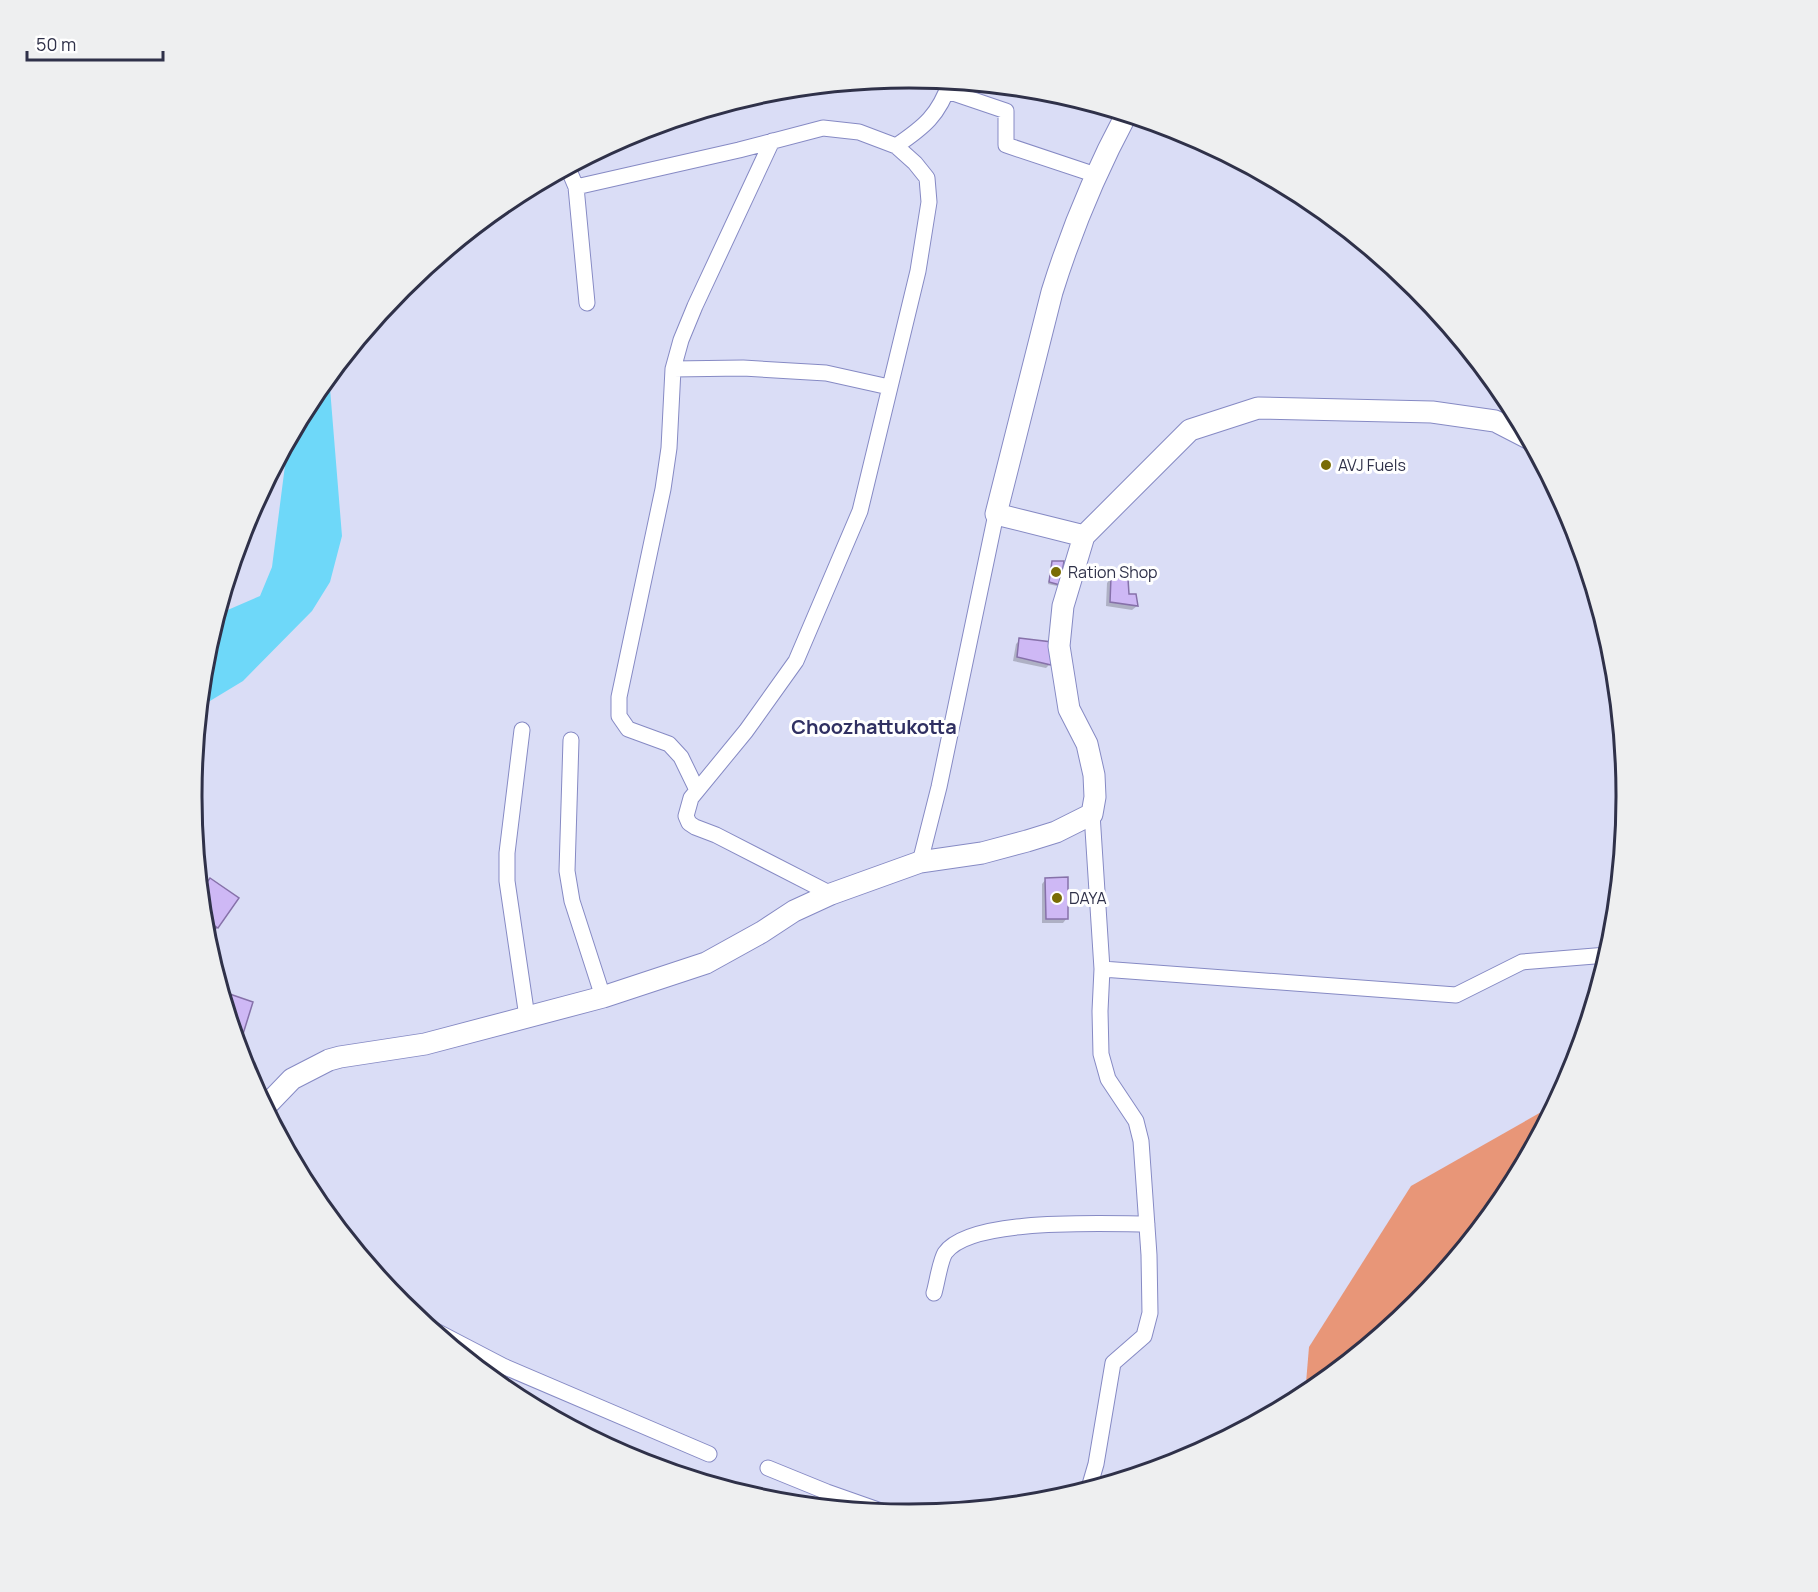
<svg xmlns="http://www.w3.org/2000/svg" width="1818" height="1592" viewBox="0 0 1818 1592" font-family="Manrope,sans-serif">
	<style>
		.forest { fill: #e89678 }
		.water { fill: #6ed8f9 }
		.shadow { fill: #0003 }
		.building { fill: #ceb8f5; stroke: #8671a9; stroke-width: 1.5 }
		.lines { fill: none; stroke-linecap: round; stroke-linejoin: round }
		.street-casing { stroke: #868ac4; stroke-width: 17 }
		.secondary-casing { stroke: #868ac4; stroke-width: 23 }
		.street { stroke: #fff; stroke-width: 15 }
		.secondary { stroke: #fff; stroke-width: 21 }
		.poi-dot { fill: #796c05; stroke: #fff; stroke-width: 2 }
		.labels { text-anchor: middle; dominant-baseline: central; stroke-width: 6; stroke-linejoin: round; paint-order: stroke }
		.poi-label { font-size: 16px; fill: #2f3149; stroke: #fff; text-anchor: start }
		.quarter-label { font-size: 20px; font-weight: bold; fill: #303062; stroke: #fff }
		.rim { fill: none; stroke: #2f3149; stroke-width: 3 }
	</style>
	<rect width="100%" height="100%" fill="#daddf6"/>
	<!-- forest -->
	<path class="forest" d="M1543 1111H1551L1506 1195 1416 1304 1305 1395 1309 1347 1411 1186Z"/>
	<!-- water -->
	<path class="water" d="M329 376 342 536 330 582 312 611 243 681 200 707 205 656 218 613 223 612 260 596 272 567 288 442 312 397Z"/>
	<!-- shadow -->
	<path class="shadow" d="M1495 384 1506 397V398L1492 388Z
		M1053 562 1059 584 1057 586 1048 584Z
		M1111 578 1127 596H1135L1137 606 1132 610 1106 606 1107 583Z
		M1020 640 1050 664 1046 668 1013 661 1016 644Z
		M1046 879 1067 918 1063 923H1042V884Z
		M200 892 237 898 207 942 205 936Z
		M222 993 252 1003 241 1033 236 1039Z"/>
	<!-- building -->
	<path class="building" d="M1052 561H1064L1060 585 1049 582Z
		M1111 577 1128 579 1129 594H1136L1138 606 1110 602Z
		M1019 638 1052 642 1051 665 1017 657Z
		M1068 877V919H1046L1045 878Z
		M210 878 239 898 218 928 203 918 200 892Z
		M203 921 216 928 207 944 205 936Z
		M221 991 253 1002 243 1034 234 1031Z"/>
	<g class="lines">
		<defs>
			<path id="street" d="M947 91 1006 111V145L1096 175
				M896 146C924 127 939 115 950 82
				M568 168 576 187 587 303
				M576 187 739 150 823 128 859 132 896 146 915 163 927 178 929 202 918 271 860 511 796 661 746 731 691 798 686 816 689 823 695 827 716 835 831 894
				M673 369 743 368 826 373 889 387
				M522 730 507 853V881L527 1017
				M571 740 567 871 572 901 603 997
				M697 790 681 757 669 744 628 729 619 716V697L663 489 669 448 673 369 681 340 695 306 772 141
				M920 862 939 787 996 514
				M1102 969 1456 995 1522 962 1607 955
				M934 1293C937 1283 940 1261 945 1253 970 1217 1104 1224 1147 1224
				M432 1329 503 1366 709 1454
				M768 1468 827 1492 881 1511
				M1089 1488 1096 1464 1113 1363 1144 1336 1150 1313 1149 1255 1141 1141 1136 1121 1108 1079 1101 1054 1100 1011 1102 969 1092 814"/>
			<path id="secondary" d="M1084 536 996 514 1052 292C1071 231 1096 171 1126 115
				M265 1107 292 1079 329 1060 340 1057 425 1044 603 997 706 963 762 932 794 911 831 894 920 862 982 853 1027 841 1056 832 1092 814 1095 797 1094 775 1087 744 1069 709 1059 646 1063 606 1084 536 1190 430 1258 408 1432 412 1495 421 1528 438"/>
		</defs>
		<!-- street casing -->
		<use href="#street" class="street-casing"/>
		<!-- secondary casing -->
		<use href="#secondary" class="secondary-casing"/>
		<!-- street -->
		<use href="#street" class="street"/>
		<!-- secondary -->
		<use href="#secondary" class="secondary"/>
	</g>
	<!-- markers -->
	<g class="poi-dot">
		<circle cx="1326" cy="465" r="6"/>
		<circle cx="1056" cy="572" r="6"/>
		<circle cx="1057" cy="898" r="6"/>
	</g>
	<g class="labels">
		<!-- poi labels -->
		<g class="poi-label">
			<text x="1338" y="465">AVJ Fuels</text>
			<text x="1068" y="572">Ration Shop</text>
			<text x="1069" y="898">DAYA</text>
		</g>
		<!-- quarter labels -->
		<g class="quarter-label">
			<text x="874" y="726">Choozhattukotta</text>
		</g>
	</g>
	<!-- crop -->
	<path d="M0 0H1818V1592H0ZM909 88H909A707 707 0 0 1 1616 795V797A707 707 0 0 1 909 1504H909A707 707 0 0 1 202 797V795A707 707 0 0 1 909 88Z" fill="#eeeff0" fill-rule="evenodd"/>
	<path class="rim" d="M909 88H909A707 707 0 0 1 1616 795V797A707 707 0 0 1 909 1504H909A707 707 0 0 1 202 797V795A707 707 0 0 1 909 88Z"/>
	<!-- scale -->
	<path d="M27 51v9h136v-9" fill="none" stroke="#2f3149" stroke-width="3"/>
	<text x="36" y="51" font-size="18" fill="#2f3149" stroke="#ffffff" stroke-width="4.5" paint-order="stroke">50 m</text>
</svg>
